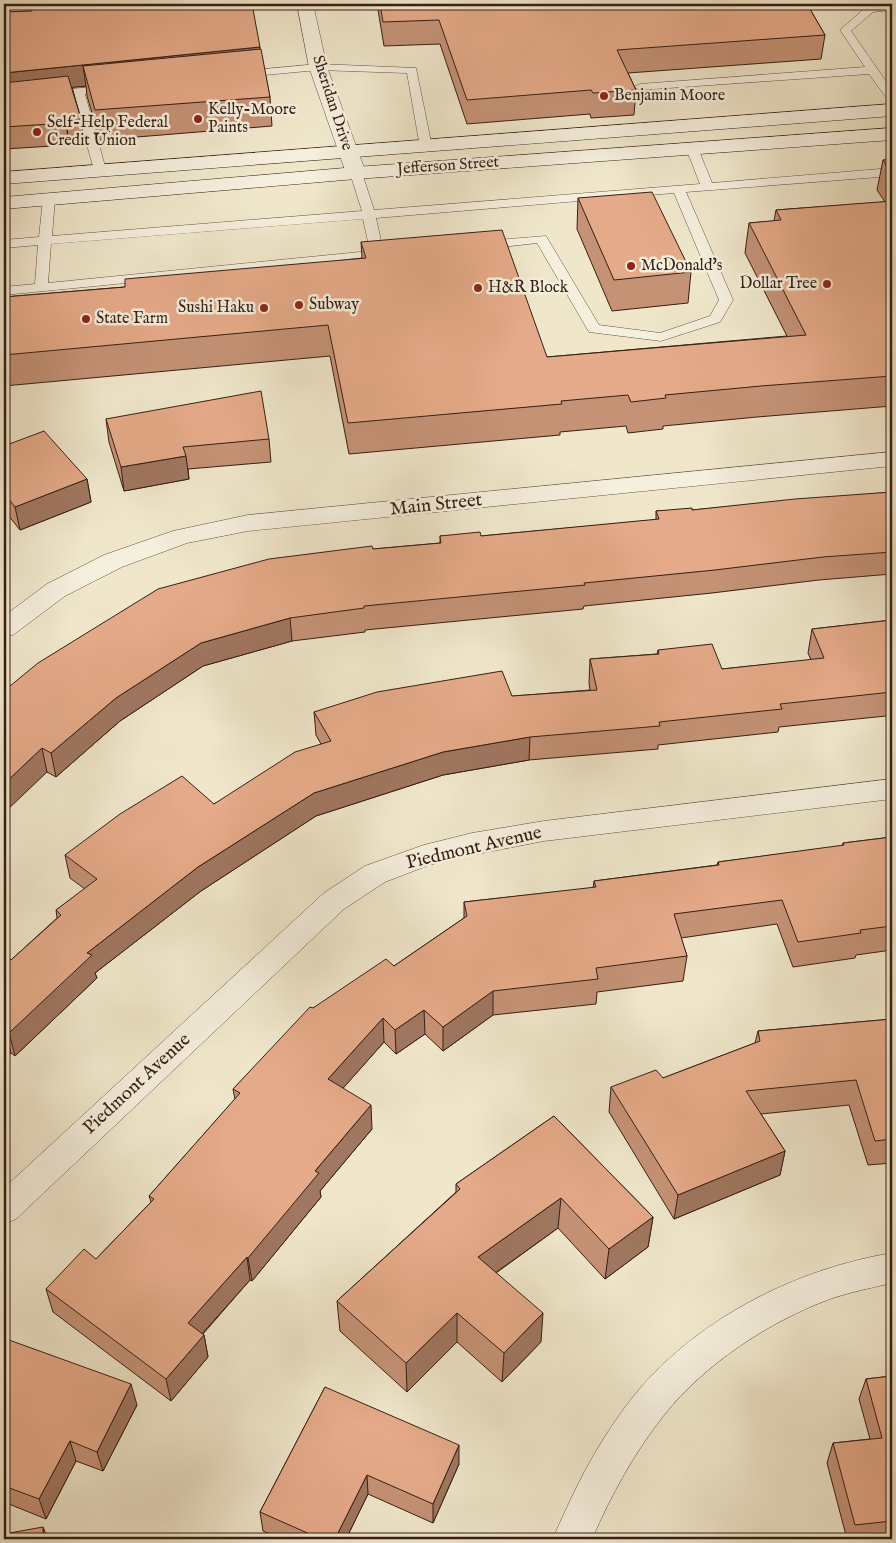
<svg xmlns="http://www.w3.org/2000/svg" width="896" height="1543" viewBox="0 0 896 1543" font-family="'IM FELL English',serif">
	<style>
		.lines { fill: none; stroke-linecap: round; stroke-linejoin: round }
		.service-casing { stroke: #655042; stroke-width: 1 }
		.minor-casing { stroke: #655042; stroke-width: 1 }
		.secondary-casing { stroke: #371e14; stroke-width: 1 }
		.service { fill: #f5efdd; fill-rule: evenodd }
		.minor { fill: #f5efdd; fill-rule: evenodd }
		.secondary { fill: #f5efdd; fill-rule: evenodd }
		.wall { fill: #c59276; stroke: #371e14 }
		.shaded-wall { fill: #a07760; stroke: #371e14 }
		.building { fill: #e5aa89; stroke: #371e14 }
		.poi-dot { fill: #8f2418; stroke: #f5efdd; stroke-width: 2 }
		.labels { text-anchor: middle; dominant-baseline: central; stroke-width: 5; stroke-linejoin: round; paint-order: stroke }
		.far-poi-label { font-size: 16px; fill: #371e14; stroke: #f5efdd; text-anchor: start }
		.far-street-label { font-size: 16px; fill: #371e14; stroke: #f5efdd }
		.street-label { font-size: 19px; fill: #371e14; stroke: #f5efdd }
	</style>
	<rect width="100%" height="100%" fill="#f0e7cb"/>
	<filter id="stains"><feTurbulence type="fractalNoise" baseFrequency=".004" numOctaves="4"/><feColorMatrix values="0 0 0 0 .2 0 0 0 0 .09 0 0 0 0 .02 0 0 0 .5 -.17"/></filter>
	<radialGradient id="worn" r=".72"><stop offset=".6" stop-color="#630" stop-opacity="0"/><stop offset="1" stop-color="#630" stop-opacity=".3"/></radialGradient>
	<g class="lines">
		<defs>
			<path id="service" d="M861 4H871L873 6 892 4V10L873 12 851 31 892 90V101L888 100 869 74 640 90 634 87 640 84 865 67 840 30 864 9Z
				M318 64 416 68 432 147 430 150H422L420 147 407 73 318 70 243 77 237 74 243 71Z
				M110 85 116 88 114 90 85 94 106 170 100 174 94 170 73 95 4 102V96Z
				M692 144 698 148 712 183 892 168V176L686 192 733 300 720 322 661 341 589 332 537 243 485 249 479 245 485 241 546 236 599 325 660 333 710 316 719 300 674 193 376 218 383 250 389 251 390 254 389 257 4 295V287L35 284 38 245 4 248V240L39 237 43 199 49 195 55 199 52 236 362 211 350 173 356 169 362 173 374 210 700 184 686 148ZM363 219 370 251 48 283 51 244Z"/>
			<path id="minor" d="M26 4H125L123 8 117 9 4 15V5Z
				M297 4H313L327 67 366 173 363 177 356 179 349 177 346 173 309 67Z
				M892 452V466L248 531 187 543 122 567 65 596 13 635 4 637V616L47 584 104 555 173 531 248 515Z
				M892 779V799L544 841 472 855 429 865 385 882 344 909 16 1219 4 1224V1188L324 893 365 866 424 845 472 833 544 821Z
				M892 1253V1283C871 1288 850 1292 830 1299 768 1322 705 1364 664 1415 634 1453 611 1495 592 1539H553C558 1526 564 1514 570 1501 589 1460 613 1420 642 1386 705 1315 800 1268 892 1253Z"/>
			<path id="secondary" d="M892 104V116L4 184V172Z
				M892 128V140L356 179 4 209V197L356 167Z"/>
		</defs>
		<!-- service casing -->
		<use href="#service" class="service-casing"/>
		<!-- minor casing -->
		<use href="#minor" class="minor-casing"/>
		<!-- secondary casing -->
		<use href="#secondary" class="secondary-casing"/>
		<!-- service -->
		<use href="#service" class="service"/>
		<!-- minor -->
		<use href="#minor" class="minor"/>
		<!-- secondary -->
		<use href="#secondary" class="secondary"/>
	</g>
	<!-- wall -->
	<path class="wall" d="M32 4H110V6L260 49 270 97 272 126 100 140 87 96 86 86 72 87 81 119 84 141 69 142V145L4 149V12L32 11Z
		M377 4H807L825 35 821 59 628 73 636 90 634 115 591 118 590 114 467 124 440 44 384 46Z
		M889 4H892V23L887 15Z
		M883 160H892V406L757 417 663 426V429L628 433 626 426 560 432V435L349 454 330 356 4 386V297L125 287 362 258 361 242 547 357 787 336 745 253 749 223 774 221 776 210 885 202 877 190Z
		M578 198 691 272 688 303 612 311 577 229Z
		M106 419 269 439 271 462 188 469 189 479 124 491 109 442Z
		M4 446 87 479 91 502 20 530 4 510Z
		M892 492V574L819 580 712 593 584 606 583 609 365 630V632L292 641 203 666 120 721 56 777 47 772 4 691 373 549 440 543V536H481L656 520V511L692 510Z
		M892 620V712H887L886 716 779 727 778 732 658 745V749L529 760 443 775 316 816 201 891 95 973 97 978 15 1056 11 1053 4 1060V955L11 960 57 918 56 910 85 889 70 878 65 855 214 804 321 744 316 735 314 712 590 690 589 683 590 659 657 654 658 650 722 669 811 660 808 653 812 629Z
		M892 837V950L856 955 855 958 793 967 777 924 681 938 687 956 683 981 597 992 596 1004 493 1015 443 1051 425 1034 396 1054 384 1042 343 1088 372 1129 320 1191 321 1197 252 1281 250 1280 203 1334 204 1335 208 1357 171 1401 53 1312 46 1289 96 1259 151 1202 149 1196 235 1099 233 1089 313 1008 394 966 464 918V902L593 888 594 881 717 865 718 862 842 846 843 843Z
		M892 1019V1163L868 1165 849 1105 761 1114 785 1151 780 1175 674 1219 609 1112 611 1087 663 1078 755 1043 758 1031Z
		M554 1116 653 1217 648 1247 605 1279 558 1228 496 1273 541 1342 502 1382 457 1342 407 1392 340 1331 337 1301 456 1192V1184Z
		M4 1348 137 1405 103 1471 76 1461 46 1519 4 1502Z
		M892 1376V1539H847L827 1463 833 1443 870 1439 859 1399 866 1379Z
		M325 1387 459 1464 433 1523 368 1494 346 1539H282L263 1531 260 1512Z"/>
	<!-- shaded-wall -->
	<path class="shaded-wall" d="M260 47 261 68 83 66 86 86 4 94V73Z
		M66 121 69 142V145L66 123Z
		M186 456 189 479 124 491 121 467Z
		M87 479 91 502 20 530 15 507Z
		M290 618 292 641 203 666 120 721 56 777 51 753 116 698 201 643Z
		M530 737 529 760 443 775 316 816 201 891 95 973 97 978 15 1056 9 1033 87 953 198 867 314 793 443 752Z
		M42 748 47 772 4 813V784Z
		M493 991V1015L443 1051V1027Z
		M424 1010 425 1034 396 1054 395 1030Z
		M383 1018 384 1042 330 1103 328 1079Z
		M5 1030 11 1053 4 1060V1031Z
		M371 1105 372 1129 320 1191 321 1197 252 1281 248 1258 315 1171Z
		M785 1151 780 1175 674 1219 678 1195Z
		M561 1198 558 1228 477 1286 478 1257Z
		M653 1217 648 1247 605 1279 609 1249Z
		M247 1257 250 1280 192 1345 188 1323Z
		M457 1313V1342L407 1392 406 1363Z
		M543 1313 541 1342 502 1382 504 1353Z
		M204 1335 208 1357 171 1401 166 1379Z
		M131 1384 137 1405 103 1471 97 1452Z
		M70 1441 76 1461 46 1519 39 1499Z
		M459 1445V1464L433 1523V1504Z
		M367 1475 368 1494 346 1539H335Z
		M43 1527 48 1539H43Z"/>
	<!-- building -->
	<path class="building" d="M32 4H109V6L170 4H252L260 47 4 73V12L32 11Z
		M380 4H807L825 35 617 50 636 90 593 93 591 90 467 100 439 20 383 22Z
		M261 49 270 97 95 110 83 66Z
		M68 76 81 119 66 121V123L4 127V83Z
		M883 160H892V176Z
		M652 192 691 272 614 280 578 198Z
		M892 201V376L761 386 665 395 666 398 631 402 628 395 561 401 562 404 348 423 328 325 4 355V297L125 287V279L366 258 361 242 502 230 547 357 806 335 749 223 781 220 776 210Z
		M261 391 269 439 183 447 186 456 121 467 106 419Z
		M44 431 87 479 15 507 4 493V446Z
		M892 492V552L823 557 715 570 584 583 585 585 364 606V608L290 618 201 643 116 698 51 753 42 748 4 784V691L38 663 158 589 269 559 372 546 373 549 441 543 440 536 480 532 481 536 659 519 656 511 692 508V510L795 499Z
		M892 620V689H890L892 692 780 704 782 709 659 722 660 726 530 737 443 752 314 793 198 867 87 953 92 955 9 1033 5 1030 4 1031V955L11 960 61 915 56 910 97 879 65 855 120 814 182 776 214 804 295 752 331 741 314 712 377 692 502 671 512 696 597 690 590 659 659 654 658 650 712 644 722 669 824 658 812 629Z
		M892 837V926L860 930 861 933 798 942 782 900 674 914 687 956 596 968 598 979 493 991 443 1027 424 1010 395 1030 383 1018 328 1079 371 1105 315 1171 319 1173 248 1258 247 1257 188 1323 204 1335 166 1379 46 1289 84 1249 96 1259 154 1199 149 1196 240 1093 233 1089 310 1007 313 1008 386 959 394 966 467 916 464 902 596 887 594 881 719 865 718 862 844 845 843 843Z
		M892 1019V1139L875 1141 856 1080 746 1091 785 1151 678 1195 611 1087 656 1070 663 1078 760 1041 758 1031Z
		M554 1116 653 1217 609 1249 561 1198 478 1257 543 1313 504 1353 457 1313 406 1363 337 1301 460 1189 456 1184Z
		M9 1340 131 1384 97 1452 70 1441 39 1499 4 1486V1348Z
		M892 1376V1521L855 1525 833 1443 882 1438 866 1379Z
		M325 1387 459 1445 433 1504 367 1475 335 1539H321L260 1512Z
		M43 1527V1539H4V1534Z
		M762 1535 800 1539H762Z"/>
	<!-- markers -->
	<g class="poi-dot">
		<circle cx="604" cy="96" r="5"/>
		<circle cx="198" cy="119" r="5"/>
		<circle cx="37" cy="132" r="5"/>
		<circle cx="631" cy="266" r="5"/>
		<circle cx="827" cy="284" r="5"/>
		<circle cx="478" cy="288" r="5"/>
		<circle cx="299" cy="305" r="5"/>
		<circle cx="264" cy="308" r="5"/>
		<circle cx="86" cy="319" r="5"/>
	</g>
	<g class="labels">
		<!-- far-poi labels -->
		<g class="far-poi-label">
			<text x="614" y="96">Benjamin Moore</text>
			<text x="208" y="110">Kelly-Moore<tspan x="208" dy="18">Paints</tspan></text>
			<text x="47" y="123">Self-Help Federal<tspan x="47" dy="18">Credit Union</tspan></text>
			<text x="641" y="266">McDonald's</text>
			<text x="817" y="284" text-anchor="end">Dollar Tree</text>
			<text x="488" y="288">H&amp;R Block</text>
			<text x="309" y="305">Subway</text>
			<text x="254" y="308" text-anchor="end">Sushi Haku</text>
			<text x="96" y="319">State Farm</text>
		</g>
		<!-- far-street labels -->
		<g class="far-street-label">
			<text transform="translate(332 103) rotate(72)">Sheridan Drive</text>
			<text transform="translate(448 166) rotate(-4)">Jefferson Street</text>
		</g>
		<!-- street labels -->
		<g class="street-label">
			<text transform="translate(436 505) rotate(-6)">Main Street</text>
			<text transform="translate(474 848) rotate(-13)">Piedmont Avenue</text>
			<text transform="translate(137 1084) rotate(-43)">Piedmont Avenue</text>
		</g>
	</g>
	<!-- margin -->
	<rect width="896" height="1543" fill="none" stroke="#f0e7cb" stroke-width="20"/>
	<rect x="5" y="5" width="886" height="1533" fill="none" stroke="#371e14" stroke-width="2.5"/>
	<rect x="10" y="10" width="876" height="1523" fill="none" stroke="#371e14"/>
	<rect width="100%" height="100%" filter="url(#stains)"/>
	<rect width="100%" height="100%" fill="url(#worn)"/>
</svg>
